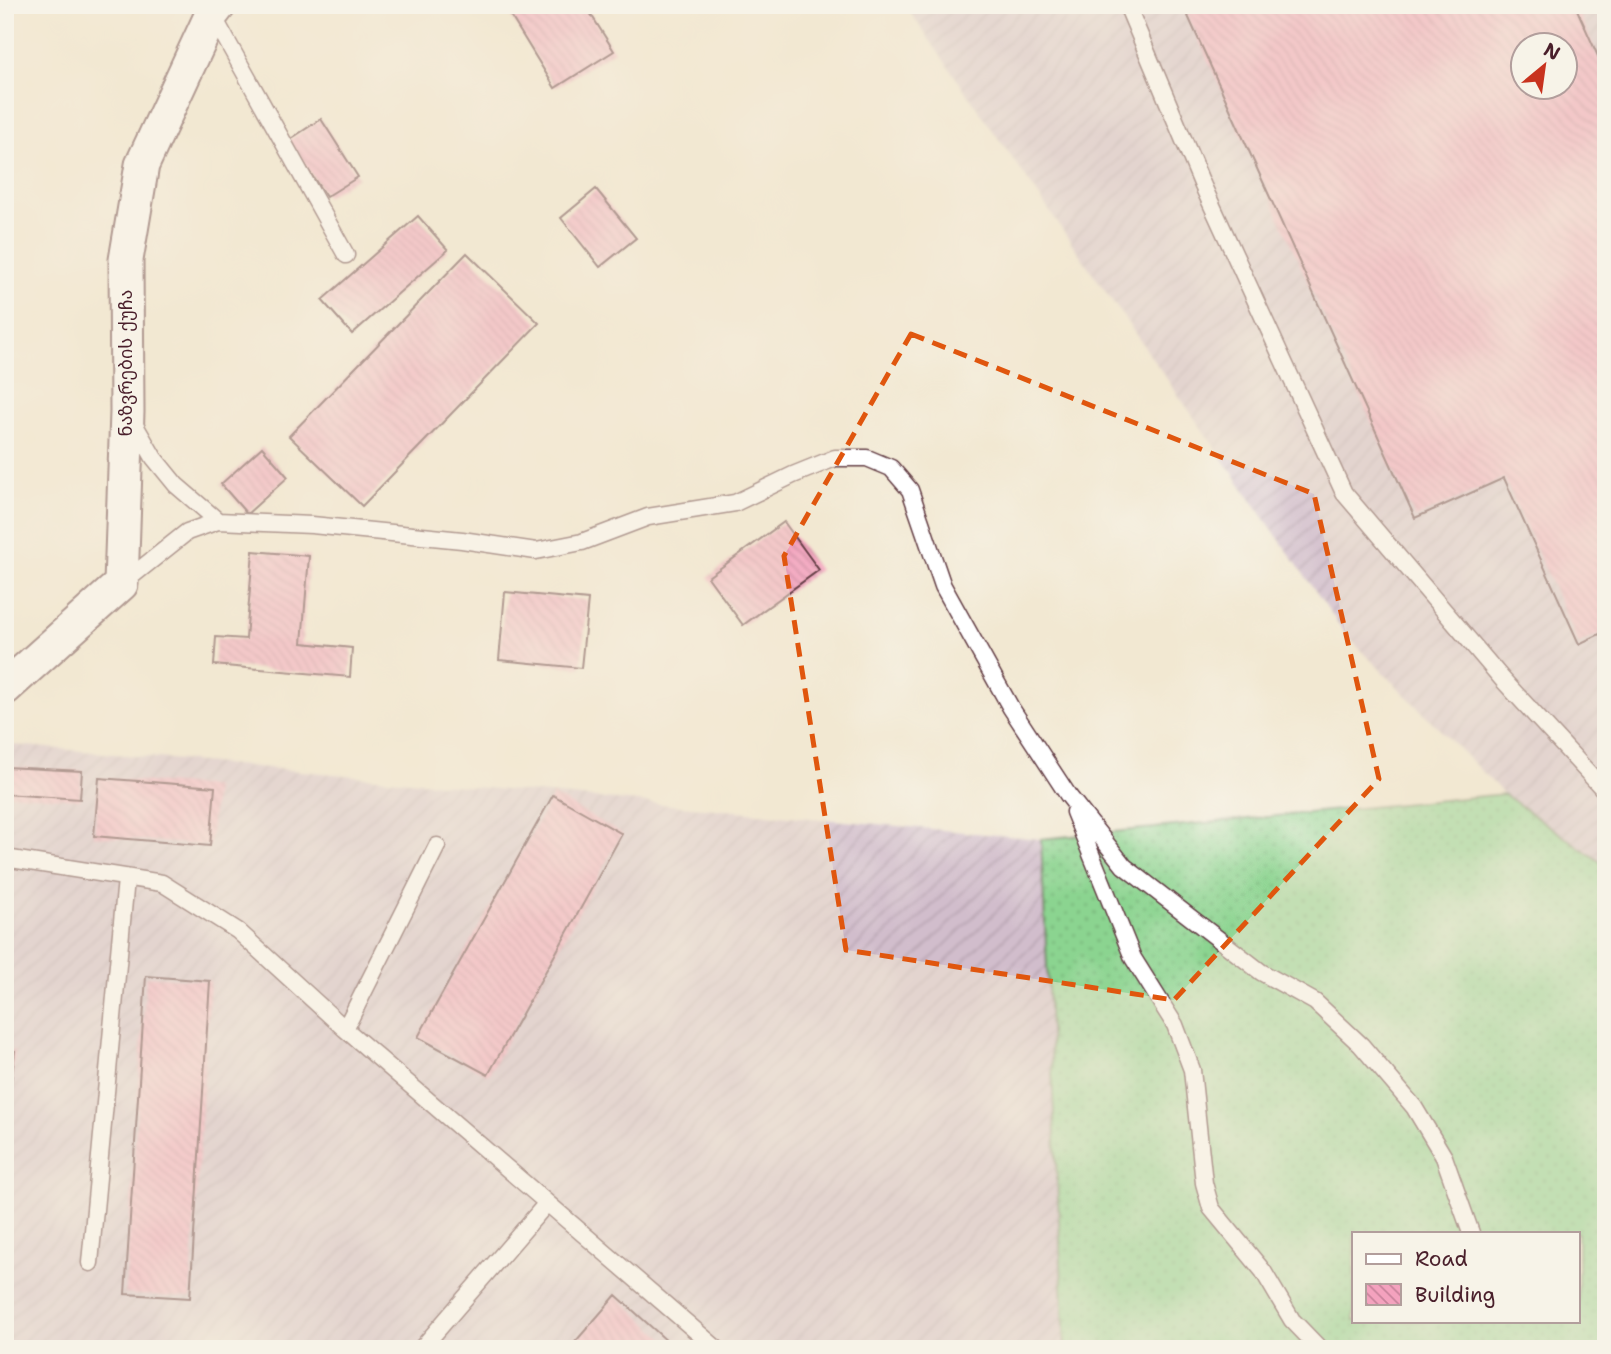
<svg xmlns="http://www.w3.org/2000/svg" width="1611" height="1354" viewBox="0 0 1611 1354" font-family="'Shantell Sans','Noto Sans Georgian',sans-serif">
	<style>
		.industrial { fill: url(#industrial-furrows); fill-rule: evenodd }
		.grass { fill: url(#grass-dots); stroke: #6a7a5e; stroke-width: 2; fill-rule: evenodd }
		.building { fill: url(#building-back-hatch); fill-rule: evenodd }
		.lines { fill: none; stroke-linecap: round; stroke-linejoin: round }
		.service-casing { stroke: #633d44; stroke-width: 19 }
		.minor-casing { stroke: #633d44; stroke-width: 37 }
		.service { stroke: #fff; stroke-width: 16 }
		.minor { stroke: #fff; stroke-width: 33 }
		.marked { fill: none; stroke: #e0560e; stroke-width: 5; stroke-dasharray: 14 9; stroke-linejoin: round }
		.labels { text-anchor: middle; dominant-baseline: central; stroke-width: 5; stroke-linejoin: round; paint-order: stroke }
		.street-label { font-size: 18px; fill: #4a1f2b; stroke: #f7f3e8 }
	</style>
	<defs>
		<pattern id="industrial-furrows" width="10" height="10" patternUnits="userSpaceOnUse" patternTransform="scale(1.75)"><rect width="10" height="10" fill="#d1bdcc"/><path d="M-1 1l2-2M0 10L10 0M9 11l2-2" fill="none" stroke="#b5a2af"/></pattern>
		<pattern id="grass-dots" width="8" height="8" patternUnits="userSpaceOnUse" patternTransform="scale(1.75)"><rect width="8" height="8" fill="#8bd490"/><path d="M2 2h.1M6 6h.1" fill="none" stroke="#79b67c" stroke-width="1.8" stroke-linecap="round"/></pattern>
		<pattern id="building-back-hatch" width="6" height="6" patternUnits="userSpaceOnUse" patternTransform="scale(1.75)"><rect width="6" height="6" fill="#f4a2be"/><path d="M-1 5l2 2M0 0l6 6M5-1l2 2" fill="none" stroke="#c8839b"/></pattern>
	</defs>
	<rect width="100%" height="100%" fill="#f7f3e8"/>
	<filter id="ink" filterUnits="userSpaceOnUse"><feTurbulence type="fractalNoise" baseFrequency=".0143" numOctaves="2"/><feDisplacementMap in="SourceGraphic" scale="14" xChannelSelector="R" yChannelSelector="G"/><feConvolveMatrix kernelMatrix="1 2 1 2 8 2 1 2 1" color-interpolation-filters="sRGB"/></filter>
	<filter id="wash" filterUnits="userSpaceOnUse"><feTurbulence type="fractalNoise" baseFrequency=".00686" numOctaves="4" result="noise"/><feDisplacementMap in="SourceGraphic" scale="28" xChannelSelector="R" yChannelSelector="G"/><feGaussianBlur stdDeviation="1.57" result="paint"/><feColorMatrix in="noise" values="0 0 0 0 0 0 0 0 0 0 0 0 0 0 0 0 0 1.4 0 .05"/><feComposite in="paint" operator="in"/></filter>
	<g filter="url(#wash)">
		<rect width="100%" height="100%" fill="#f2e8d2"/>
		<!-- industrial -->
		<path class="industrial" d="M905 5H1606V866L1504 794 1347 636ZM1524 46H1566V88H1524Z
			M5 744 1041 839 1065 1349H5Z"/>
		<!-- grass -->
		<path class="grass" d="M1504 794 1606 866V1349H1065L1041 839ZM1354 1233H1578V1321H1354Z"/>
		<g id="blocks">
			<!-- building -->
			<path class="building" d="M504 5H585L614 51 555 88Z
				M1183 5H1575L1606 74V631L1579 644 1504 478 1415 518ZM1524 46H1566V88H1524Z
				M321 119 358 177 326 197 289 140Z
				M596 189 636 238 600 267 561 218Z
				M418 216 448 250 352 334 322 300Z
				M467 253 539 323 362 506 289 436Z
				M262 447 288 477 247 514 221 484Z
				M784 522 819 570 743 625 708 577Z
				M253 551 309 556 302 643 352 648 350 677 214 665 216 637 246 639Z
				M505 592 588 600 581 668 499 660Z
				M5 767 82 771 80 799 5 794Z
				M99 778 215 787 210 846 94 836Z
				M553 795 622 834 488 1075 418 1037Z
				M146 976 210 981 190 1298 125 1294Z
				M5 1050 15 1051 7 1113H5Z
				M616 1295 668 1342 662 1349H569Z"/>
		</g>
	</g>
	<g filter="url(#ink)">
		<use href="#blocks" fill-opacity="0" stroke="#633d44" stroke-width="2"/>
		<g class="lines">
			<defs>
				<path id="service" d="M1127 5 1203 186 1344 493 1503 680 1606 792
					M212 14 346 255
					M132 420 154 458 176 485 218 521
					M123 583 187 532 218 521 312 525 462 540 536 551 582 542 648 517 735 503 793 475 835 458H867L891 468 910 490 943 586 1011 708 1068 795 1124 866 1261 972 1315 1002 1361 1045 1414 1107 1444 1157 1471 1233
					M1074 812 1133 958 1175 1025 1192 1070 1204 1183 1211 1208 1263 1271 1292 1320 1320 1349
					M5 858 162 883 238 931 345 1029 717 1349
					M345 1029 437 846
					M90 1263 126 879
					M421 1349 547 1203"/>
				<path id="minor" d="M5 688 121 584 127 412 126 260 142 165 212 14 219 5"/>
			</defs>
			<!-- service casing -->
			<use href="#service" class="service-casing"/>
			<!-- minor casing -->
			<use href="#minor" class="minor-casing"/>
			<!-- service -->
			<use href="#service" class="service"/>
			<!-- minor -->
			<use href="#minor" class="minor"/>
		</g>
	</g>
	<!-- marked area -->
	<path d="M0 0H1611V1354H0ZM911 334 1314 494 1379 779 1174 1000 846 950 784 556Z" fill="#f2e8d2" fill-opacity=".55" fill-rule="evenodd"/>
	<path class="marked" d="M911 334 1314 494 1379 779 1174 1000 846 950 784 556Z"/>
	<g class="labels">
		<!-- street labels -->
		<g class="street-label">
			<text transform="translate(126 363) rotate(-90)">ნაზვრების ქუჩა</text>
		</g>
	</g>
	<!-- margin -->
	<rect width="1611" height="1354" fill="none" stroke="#f7f3e8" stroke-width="28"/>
	<!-- legend -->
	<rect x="1352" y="1232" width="228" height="91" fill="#f7f3e8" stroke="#b29e9c" stroke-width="2"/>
	<rect x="1366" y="1254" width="35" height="10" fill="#ffffff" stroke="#b29e9c" stroke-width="2"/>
	<text x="1415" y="1266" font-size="21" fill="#4a1f2b">Road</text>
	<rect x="1366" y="1284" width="35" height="21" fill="url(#building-back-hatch)" stroke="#b29e9c" stroke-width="2"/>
	<text x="1415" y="1302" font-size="21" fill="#4a1f2b">Building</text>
	<!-- north arrow -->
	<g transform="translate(1544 66) rotate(29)"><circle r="33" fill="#f7f3e8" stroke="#b29e9c" stroke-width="2"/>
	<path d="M0-5L12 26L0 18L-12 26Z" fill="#c8321e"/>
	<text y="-10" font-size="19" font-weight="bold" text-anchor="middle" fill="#4a1f2b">N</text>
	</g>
</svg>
